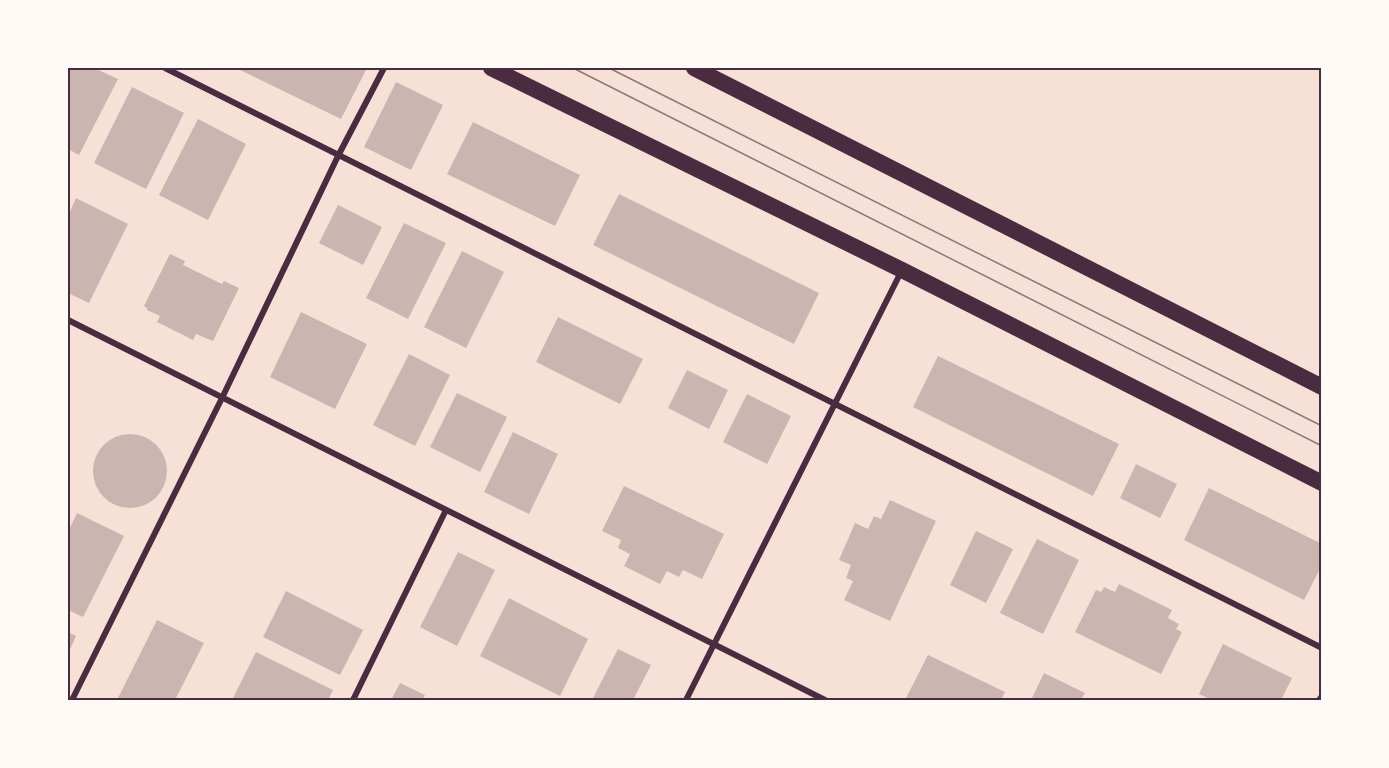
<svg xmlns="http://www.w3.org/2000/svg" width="1389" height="768" viewBox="0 0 1389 768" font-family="Lato,sans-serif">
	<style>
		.building { fill: #ccb4b1 }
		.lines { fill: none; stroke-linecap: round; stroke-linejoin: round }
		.minor { stroke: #4a2c40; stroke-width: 6 }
		.trunk { stroke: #4a2c40; stroke-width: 16 }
		.tram { stroke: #8f747c; stroke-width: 1.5 }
		.neatline { fill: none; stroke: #4a2c40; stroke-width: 2 }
	</style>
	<rect width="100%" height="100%" fill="#f7e1d7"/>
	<!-- building -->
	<path class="building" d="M68 68H94L118 79 79 155 68 149Z
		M236 68H367L341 119Z
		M396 82 443 105 411 170 364 147Z
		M132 87 184 113 146 189 94 163Z
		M198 119 246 144 208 220 159 195Z
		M473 122 580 175 555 226 447 174Z
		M619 194 819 293 794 344 593 245Z
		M76 198 128 224 89 303 68 293V216Z
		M338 205 382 227 363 265 319 243Z
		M404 223 446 243 408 319 366 298Z
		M462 251 504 272 466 348 424 327Z
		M170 254 185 261 183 265 222 284 224 281 239 288 213 341 196 334 193 340 157 322 160 316 147 310V308L144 306Z
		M301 312 367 344 335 409 270 377Z
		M558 317 643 359 620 404 536 362Z
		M409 354 450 375 415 446 373 425Z
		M938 356 1119 444 1093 496 913 407Z
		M687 370 728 390 709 429 668 408Z
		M457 393 507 417 480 472 430 447Z
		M747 394 791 416 767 464 723 442Z
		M513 432 558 454 529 514 484 492Z
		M93 471a37 37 0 1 1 74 0a37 37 0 1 1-74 0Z
		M1136 464 1177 484 1160 518 1120 498Z
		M624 486 724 534 702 579 683 570 679 577 667 571 660 584 624 566 630 554 618 548 621 540 602 531Z
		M1209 488 1322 544V565L1304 600 1184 540Z
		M890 500 936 521 890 621 844 600 853 581 846 578 851 565 839 560 855 523 868 529 874 516 881 519Z
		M77 513 124 536 83 617 68 610V532Z
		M976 531 1013 549 986 603 950 585Z
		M1037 539 1079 560 1043 634 1000 613Z
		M458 552 495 570 457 646 420 627Z
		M1119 584 1172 610 1168 618 1179 624 1176 629 1182 632 1161 674 1075 632 1096 590 1101 592 1104 587 1115 592Z
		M286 591 363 630 340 675 263 637Z
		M509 598 588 639 560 696 480 656Z
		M157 620 204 643 175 700H117Z
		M68 632 76 636 68 654Z
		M1223 644 1292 678 1281 700H1212L1199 694Z
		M618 649 651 665 633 700H592Z
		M256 652 333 690 328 700H232Z
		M928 655 1005 692 1001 700H905Z
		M1044 673 1085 693 1081 700H1031Z
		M400 683 425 695 422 700H391Z"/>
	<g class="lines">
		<!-- minor -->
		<path class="minor" d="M165 68 1322 648
			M68 320 825 700
			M72 700 222 398 338 156 384 68
			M353 700 446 510
			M686 700 901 272
			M1319 700 1322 696"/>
		<!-- trunk -->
		<path class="trunk" d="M491 68 902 270 1322 483
			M694 68 1322 387"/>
		<!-- tram -->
		<path class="tram" d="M573 68 1322 446
			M609 68 1322 426"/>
	</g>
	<!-- border -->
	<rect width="1389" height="768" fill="none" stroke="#fffaf5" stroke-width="138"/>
	<rect x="69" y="69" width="1251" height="630" class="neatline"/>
</svg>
